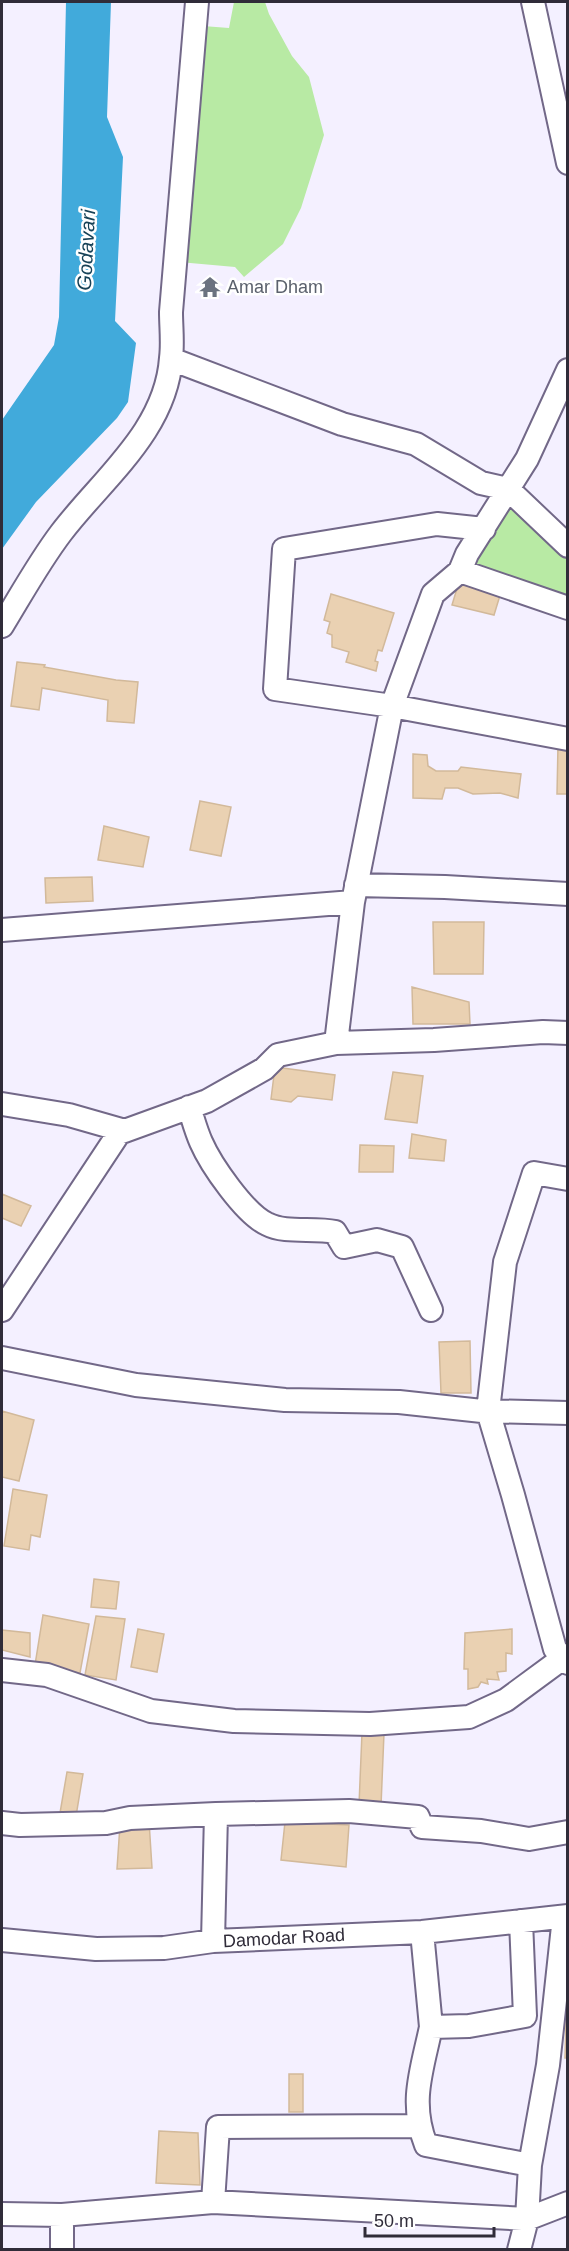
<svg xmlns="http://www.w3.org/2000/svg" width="569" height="2251" viewBox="0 0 569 2251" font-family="Arial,sans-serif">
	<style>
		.green { fill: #b8eaa4 }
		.water { fill: #41aadb }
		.building { fill: #ead1b2; stroke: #d2b99a; stroke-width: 1.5 }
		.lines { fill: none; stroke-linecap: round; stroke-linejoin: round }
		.minor-casing { stroke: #726888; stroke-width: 26 }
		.minor { stroke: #fff; stroke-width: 22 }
		.labels { text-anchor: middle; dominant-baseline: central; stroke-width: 5; stroke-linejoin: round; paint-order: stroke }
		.worship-label { font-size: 18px; fill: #5b616d; stroke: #fff; text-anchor: start }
		.street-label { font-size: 18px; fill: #302c39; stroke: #fff }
		.water-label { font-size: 20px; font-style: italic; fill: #174257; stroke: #fff }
	</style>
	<rect width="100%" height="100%" fill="#f4f0ff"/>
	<!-- green -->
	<path class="green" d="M234 2H265L269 14 292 56 309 77 324 135 301 208 283 244 244 277 235 267 179 262 203 26 229 28Z
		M508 496 567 552V605L466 569Z"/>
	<!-- water -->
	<path class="water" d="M66 2H111L107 117 123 157 115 321 136 343 128 402 117 418 36 502 2 549V420L54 345 59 317Z"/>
	<!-- building -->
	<path class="building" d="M459 582 501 592 494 615 452 605Z
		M331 594 394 613 382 651 378 650 375 661 378 662 376 671 346 662 349 652 332 647V635L327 633 330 622 324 620Z
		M17 662 45 665 44 667 116 680 138 682 134 723 107 721 108 700 42 688 39 710 11 706Z
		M558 745H568V794H557Z
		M413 754 427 755 428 766 436 771H458L461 767 521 774 518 798 500 793 473 794 458 788H445L442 799 413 798Z
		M200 801 231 807 221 856 190 850Z
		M104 826 149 837 143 867 98 860Z
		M92 877 93 901 46 903 45 878Z
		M433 922H484L483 974H434Z
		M412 987 469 1002 470 1024H413Z
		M275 1067 335 1075 332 1100 298 1096 291 1102 271 1099Z
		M393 1072 423 1076 417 1123 385 1119Z
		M412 1134 446 1140 444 1161 409 1158Z
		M360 1145 394 1146 393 1172H359Z
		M2 1194 31 1206 21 1226 2 1218Z
		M470 1341 471 1393H441L439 1342Z
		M2 1411 34 1420 19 1481 2 1477Z
		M13 1489 47 1495 40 1537 31 1535 29 1550 4 1546Z
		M94 1579 119 1582 116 1609 91 1607Z
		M43 1615 89 1624 80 1673 35 1665Z
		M96 1616 125 1619 116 1680 85 1675Z
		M138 1629 164 1634 157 1672 131 1667Z
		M512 1629V1654L506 1653V1671L497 1672 499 1680 487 1679 488 1684 481 1682 478 1687 468 1689V1669H464L465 1633Z
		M2 1630 30 1633V1657L2 1650Z
		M362 1733H384L381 1806 359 1805Z
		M67 1772 83 1774 76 1816 60 1813Z
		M149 1821 152 1868 117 1869 120 1825Z
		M285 1822 349 1825 346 1867 281 1860Z
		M567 1982H568V2058H565Z
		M289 2074H303V2112H289Z
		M159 2131 198 2133 200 2185 156 2183Z"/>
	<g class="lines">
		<defs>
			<path id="minor" d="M533 2 568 163
				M171 359 342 424 416 444 481 483 508 489 568 546
				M484 529 437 524 284 549 275 689 392 706 568 739
				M460 571 568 608
				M2 626C21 595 39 562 61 533 102 479 166 431 171 358 173 343 171 327 171 312L197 2
				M356 885 445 887 568 894
				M2 930 353 902
				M336 1043 434 1040 543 1032 568 1033
				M2 1104 69 1115 125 1131
				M189 1107C193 1119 196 1131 201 1142 211 1165 245 1214 267 1224 286 1234 314 1227 335 1232L344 1247 377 1240 402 1247 431 1310
				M568 1179 534 1173 505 1262 488 1411 513 1495 555 1649 568 1663
				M2 1310 119 1133 207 1101 264 1069 278 1055 336 1043 353 902 392 706 433 594 460 571 467 554 527 459 568 370
				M2 1358 136 1385 285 1400 399 1402 482 1411 568 1413
				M2 1670 47 1675 151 1711 234 1721 370 1724 469 1717 506 1700 563 1658
				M2 1823 20 1825 106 1823 130 1818 216 1814
				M422 1932 431 2027 469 2026 525 2016 521 1921
				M2 1940 96 1949 164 1948 213 1941 422 1932 568 1916
				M213 1941 216 1814 349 1811 418 1817 422 1827 481 1831 529 1839 568 1832
				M431 2027C422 2070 409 2102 426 2145L530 2165
				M213 2202 218 2127 419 2126
				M2 2214 62 2215 213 2202 527 2219 568 2203
				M62 2215V2250
				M519 2250 527 2219 530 2165 548 2065 564 1917"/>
		</defs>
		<!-- minor casing -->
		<use href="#minor" class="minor-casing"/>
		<!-- minor -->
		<use href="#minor" class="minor"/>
	</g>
	<!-- icons -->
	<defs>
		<symbol id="temple-bare" viewBox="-9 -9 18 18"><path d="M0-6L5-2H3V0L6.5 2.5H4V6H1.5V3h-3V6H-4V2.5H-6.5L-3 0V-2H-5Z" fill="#6b7280" stroke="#fff" stroke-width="2.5" paint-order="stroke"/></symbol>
	</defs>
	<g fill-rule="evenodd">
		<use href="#temple-bare" x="195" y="272" width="30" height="30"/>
	</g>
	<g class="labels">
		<!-- worship labels -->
		<g class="worship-label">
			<text x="227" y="287">Amar Dham</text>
		</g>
		<!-- street labels -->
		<g class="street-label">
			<text transform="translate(284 1938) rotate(-3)">Damodar Road</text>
		</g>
		<!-- water labels -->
		<g class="water-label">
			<text transform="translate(86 250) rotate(-87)">Godavari</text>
		</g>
	</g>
	<!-- border -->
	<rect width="569" height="2251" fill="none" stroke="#302c39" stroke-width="6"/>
	<!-- scale -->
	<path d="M365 2227v9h129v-9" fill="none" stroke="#302c39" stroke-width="3"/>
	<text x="374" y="2227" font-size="18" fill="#302c39" stroke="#ffffff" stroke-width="4.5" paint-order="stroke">50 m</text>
</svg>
